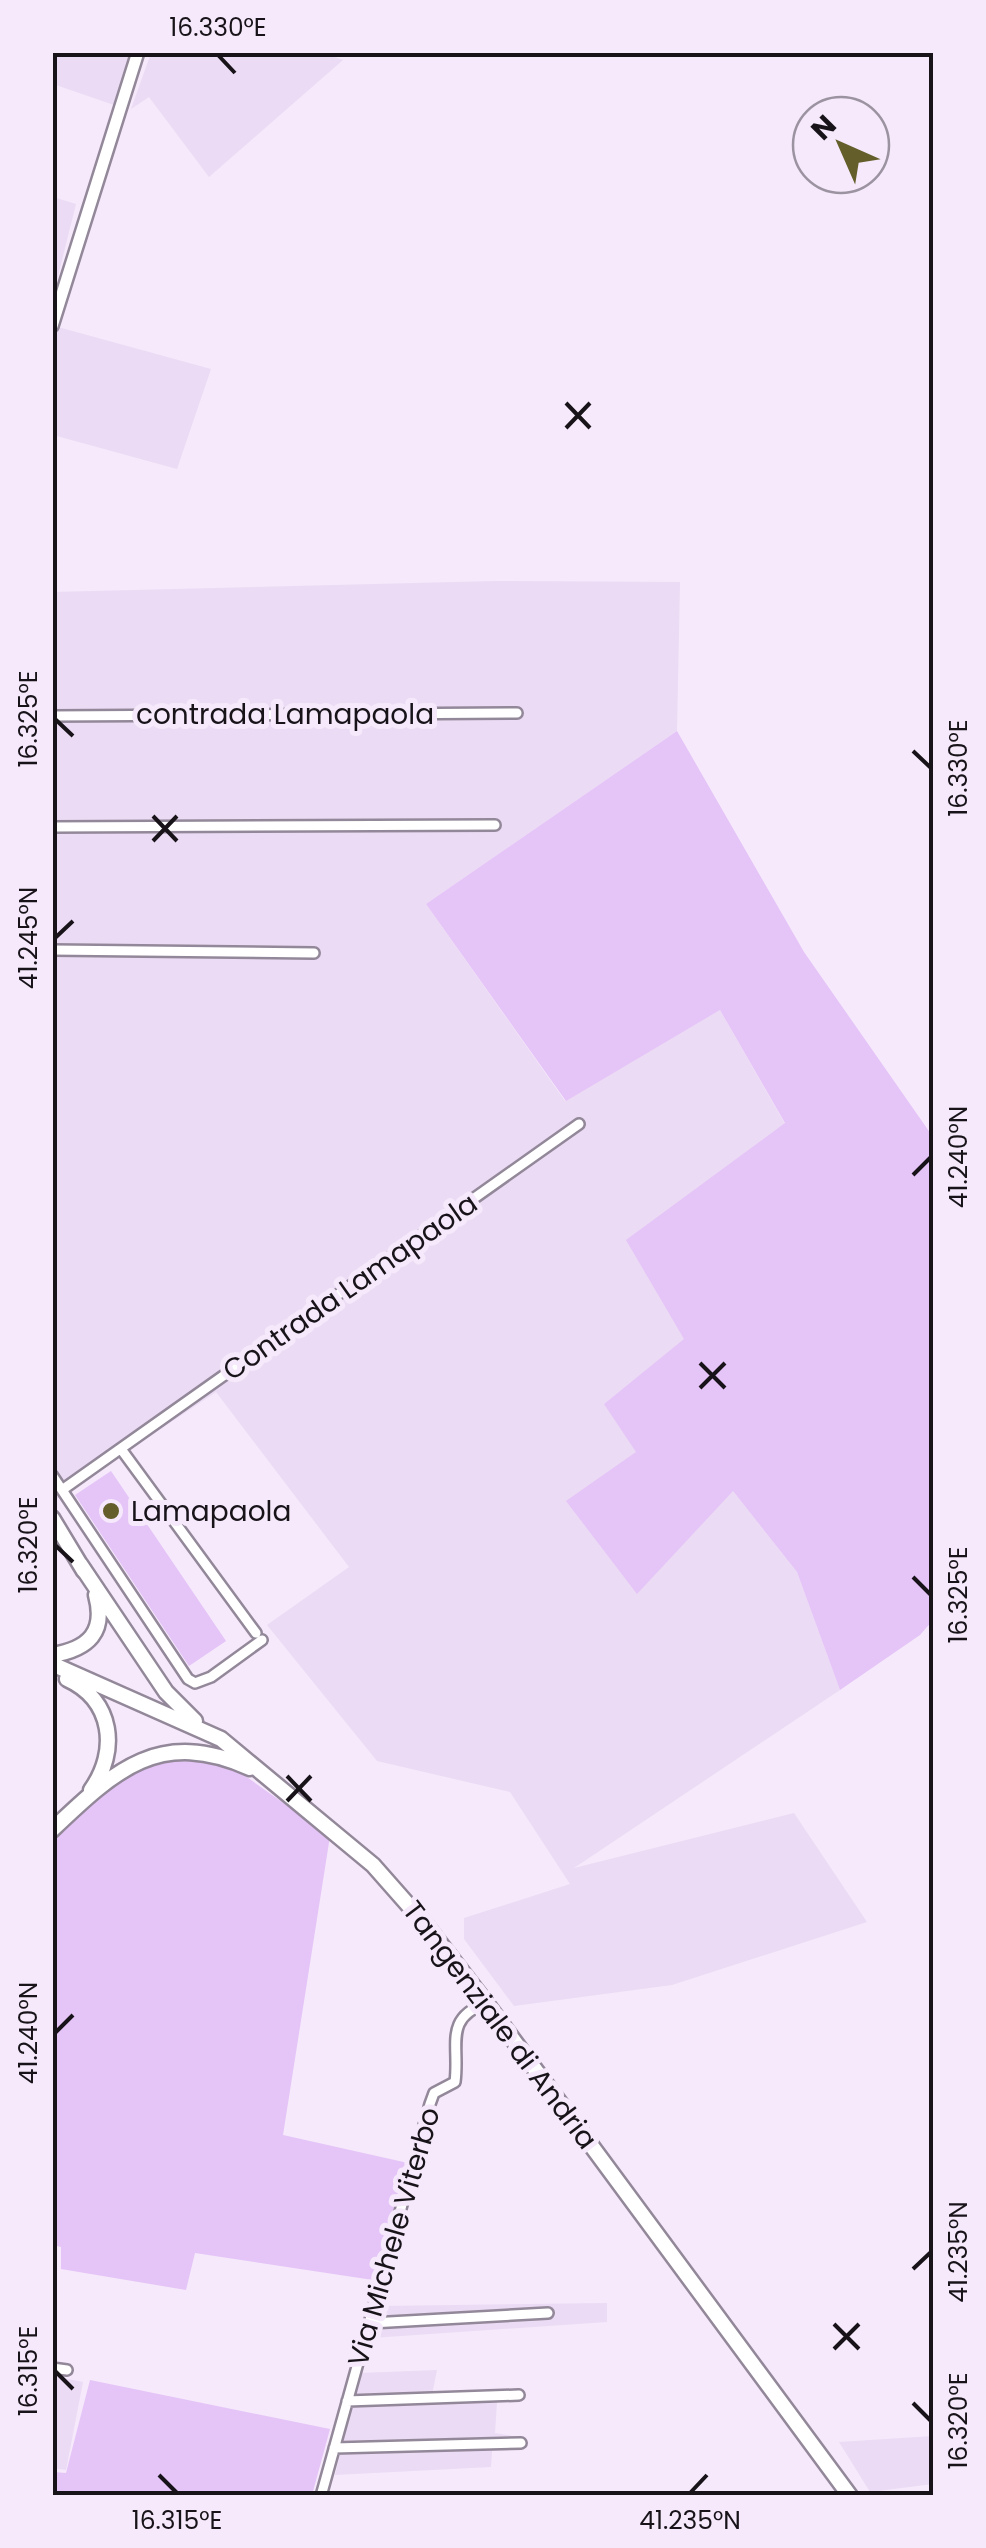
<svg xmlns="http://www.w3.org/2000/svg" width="986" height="2548" viewBox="0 0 986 2548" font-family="Poppins,sans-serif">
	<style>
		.built { fill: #ebdbf4 }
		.green { fill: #e5c4f7 }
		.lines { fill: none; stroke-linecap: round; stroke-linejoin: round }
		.street-casing { stroke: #938899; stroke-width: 14 }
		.secondary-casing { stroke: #938899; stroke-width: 16 }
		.primary-casing { stroke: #938899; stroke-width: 19 }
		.street { stroke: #fff; stroke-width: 9 }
		.secondary { stroke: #fff; stroke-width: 11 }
		.primary { stroke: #fff; stroke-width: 14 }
		.ticks { fill: none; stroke: #171319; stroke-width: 4 }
		.poi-dot { fill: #635e2a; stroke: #f5e9fb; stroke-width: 4 }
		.labels { text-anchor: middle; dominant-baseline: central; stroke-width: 10; stroke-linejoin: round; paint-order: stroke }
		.street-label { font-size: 28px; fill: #171319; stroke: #f5e9fb }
		.poi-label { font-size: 28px; fill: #171319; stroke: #f5e9fb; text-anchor: start }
		.neatline { fill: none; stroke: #171319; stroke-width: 4 }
		.ticks-label { font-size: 25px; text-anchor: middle; fill: #171319 }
	</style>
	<rect width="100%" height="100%" fill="#f5e9fb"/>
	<!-- built -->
	<path class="built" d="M53 52 130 53 114 105 53 84Z
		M320 52 343 60 209 177 149 97 131 109 151 53Z
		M53 197 76 204 56 284 52 283Z
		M58 327 211 369 177 469 53 435V347Z
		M495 581 680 582 677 731 426 904 565 1101 720 1010 785 1124 627 1240 685 1339 604 1404 733 1491 797 1572 840 1690 574 1868 794 1813 867 1922 672 1985 514 2006 464 1939V1918L570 1884 510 1792 377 1761 267 1625 349 1567 216 1392 55 1500 52 1496V592Z
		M607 2303V2322L372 2338 381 2306Z
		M437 2370 432 2395 521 2390 523 2400 497 2402 495 2433 524 2438V2450L492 2451 491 2467 335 2475 360 2373Z
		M53 2376 83 2382 66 2470 53 2468Z
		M933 2436V2484L870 2492 839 2442Z"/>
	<!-- green -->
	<path class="green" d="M677 731 804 952 933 1137V1620L920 1635 840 1690 797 1572 733 1491 637 1594 566 1501 636 1452 604 1404 684 1339 626 1240 785 1123 720 1010 566 1101 426 904Z
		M111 1471 226 1641 189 1666 75 1495Z
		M204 1756 234 1768 330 1836 283 2135 408 2163 373 2280 195 2253 186 2290 61 2269V2247L53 2245 52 2174 57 2121 53 2119V1841L122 1777 167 1758Z
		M90 2380 330 2429 312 2495H53V2472L66 2473Z"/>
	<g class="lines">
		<defs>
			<path id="street" d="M52 716 517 713
				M52 827 495 825
				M52 950 314 953
				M121 1449 256 1633
				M52 1475 188 1679 195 1683 211 1677 262 1640
				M62 1490 579 1124
				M371 2323 548 2313
				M52 2368 67 2370
				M347 2401 519 2395
				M334 2448 521 2443
				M321 2496 430 2104 434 2093 455 2082C460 2045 443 2019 486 2003"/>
			<path id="secondary" d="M52 326 138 52"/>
			<path id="primary" d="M52 1518 84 1571
				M80 1564 166 1692 195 1721
				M52 1655C89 1649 106 1632 96 1595
				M52 1664 221 1739 373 1865 425 1924 486 2003 850 2496
				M67 1679C113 1700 119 1751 91 1790
				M52 1830C116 1769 160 1728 250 1768"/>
		</defs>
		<!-- street casing -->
		<use href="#street" class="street-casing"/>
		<!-- secondary casing -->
		<use href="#secondary" class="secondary-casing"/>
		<!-- primary casing -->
		<use href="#primary" class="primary-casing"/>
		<!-- street -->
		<use href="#street" class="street"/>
		<!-- secondary -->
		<use href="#secondary" class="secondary"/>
		<!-- primary -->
		<use href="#primary" class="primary"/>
	</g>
	<!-- ticks -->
	<path class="ticks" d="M218 55 235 73M566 403 590 428M566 428 590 403M55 719 73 736M913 751 931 768M153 816 177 841M153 841 177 816M55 938 73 921M913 1175 931 1157M700 1363 725 1388M700 1388 725 1363M55 1545 73 1562M913 1577 931 1595M287 1776 311 1801M287 1801 311 1776M55 2033 73 2015M913 2269 931 2252M834 2324 859 2349M834 2349 859 2324M55 2371 73 2389M913 2403 931 2421M159 2475 177 2493M690 2493 707 2475"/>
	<!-- markers -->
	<circle class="poi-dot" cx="111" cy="1511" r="10"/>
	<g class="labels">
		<!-- street labels -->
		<g class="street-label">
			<text x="285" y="714">contrada Lamapaola</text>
			<text transform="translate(350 1287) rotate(-35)">Contrada Lamapaola</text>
			<text transform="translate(500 2025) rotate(53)">Tangenziale di Andria</text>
			<text transform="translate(394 2237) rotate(-74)">Via Michele Viterbo</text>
		</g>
		<!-- poi labels -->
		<g class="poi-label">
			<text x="131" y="1511">Lamapaola</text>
		</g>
	</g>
	<!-- border -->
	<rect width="986" height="2548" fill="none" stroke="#f5e9fb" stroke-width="110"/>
	<!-- north arrow -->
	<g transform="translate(841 145) rotate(315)"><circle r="48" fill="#f5e9fb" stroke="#9c93a1" stroke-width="2.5"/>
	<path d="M0-8L18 38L0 25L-18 38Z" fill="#635e2a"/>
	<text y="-15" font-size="28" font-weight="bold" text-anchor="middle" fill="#171319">N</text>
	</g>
	<rect x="55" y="55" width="876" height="2438" class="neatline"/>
	<g class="ticks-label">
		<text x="218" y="36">16.330°E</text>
		<text transform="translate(28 719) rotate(-90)" y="9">16.325°E</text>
		<text transform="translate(958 768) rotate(-90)" y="9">16.330°E</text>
		<text transform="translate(28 938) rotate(-90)" y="9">41.245°N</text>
		<text transform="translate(958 1157) rotate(-90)" y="9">41.240°N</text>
		<text transform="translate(28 1545) rotate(-90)" y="9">16.320°E</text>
		<text transform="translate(958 1595) rotate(-90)" y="9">16.325°E</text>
		<text transform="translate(28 2033) rotate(-90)" y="9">41.240°N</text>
		<text transform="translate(958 2252) rotate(-90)" y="9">41.235°N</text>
		<text transform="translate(28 2371) rotate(-90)" y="9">16.315°E</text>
		<text transform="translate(958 2421) rotate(-90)" y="9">16.320°E</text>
		<text x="177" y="2529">16.315°E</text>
		<text x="690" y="2529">41.235°N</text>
	</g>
</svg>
